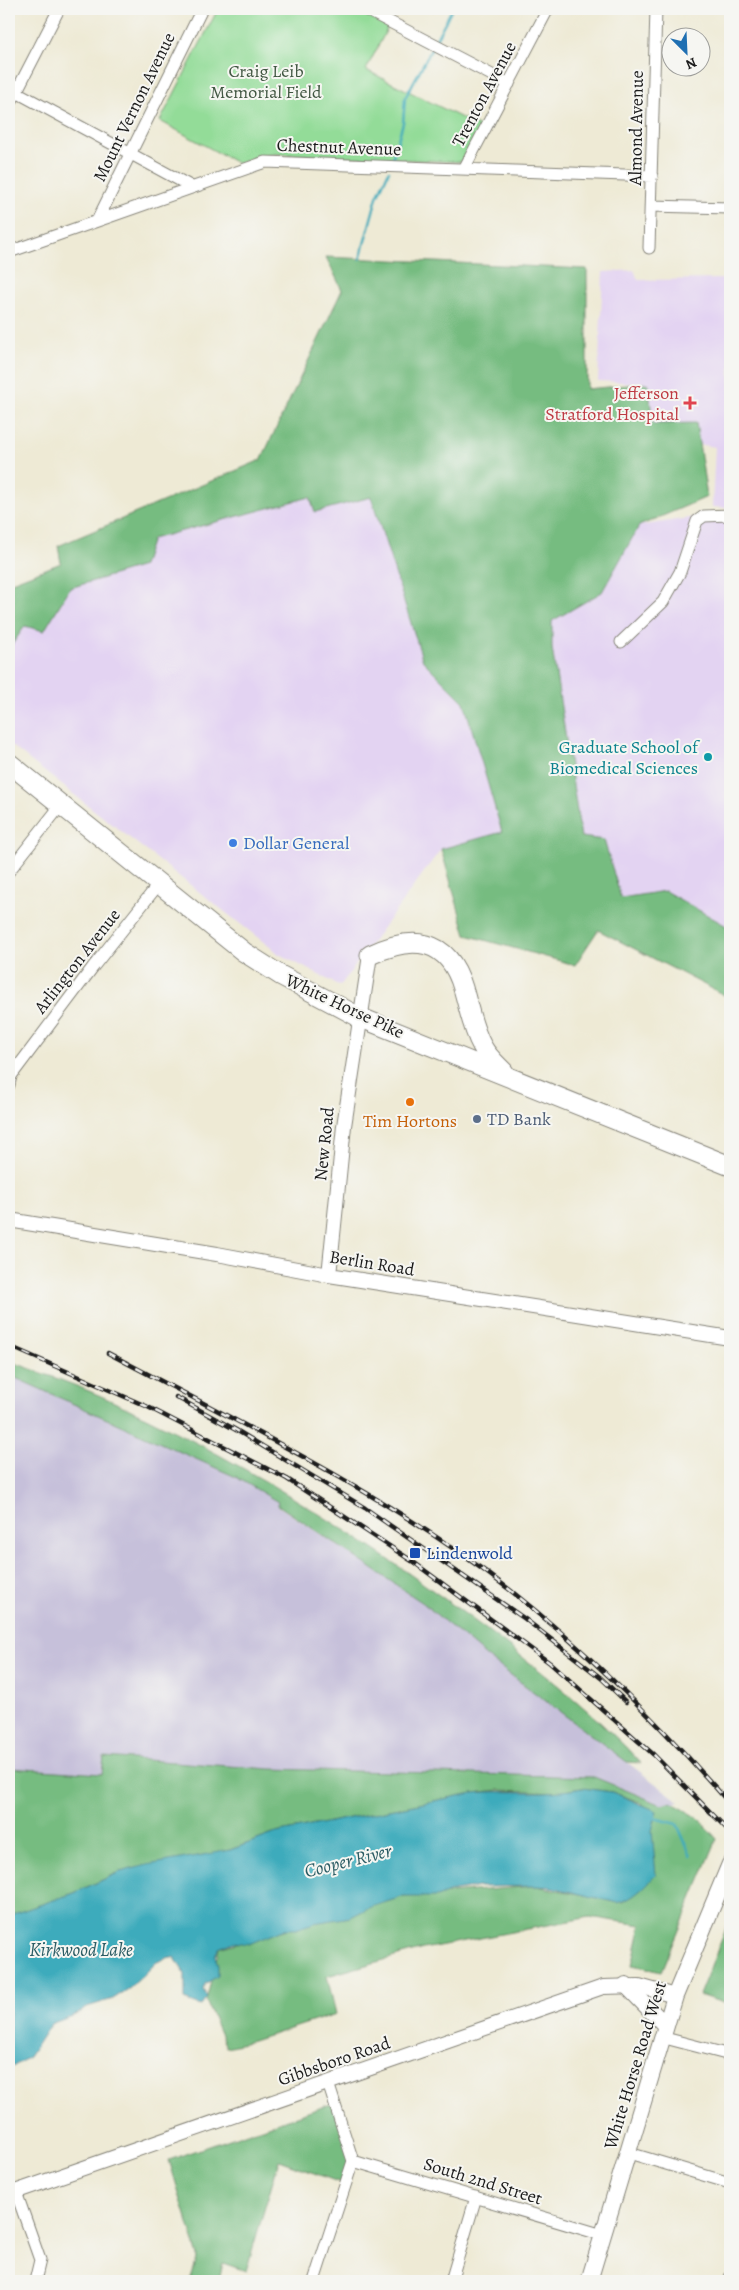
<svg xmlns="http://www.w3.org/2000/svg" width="739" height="2290" viewBox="0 0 739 2290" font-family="Alegreya,serif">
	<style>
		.built { fill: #e3d3f2 }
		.industrial { fill: #c6c0da }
		.green { fill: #93dc98; stroke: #587c5a }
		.forest { fill: #76bc80; stroke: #496c4e }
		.water { fill: #3dabbc; stroke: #2c646c }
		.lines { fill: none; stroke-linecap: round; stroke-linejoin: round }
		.stream { stroke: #3dabbc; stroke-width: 2.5 }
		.minor-casing { stroke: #858378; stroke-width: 13 }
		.tertiary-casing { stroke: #858378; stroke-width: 16 }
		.secondary-casing { stroke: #858378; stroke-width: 18 }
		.trunk-casing { stroke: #858378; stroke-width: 21 }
		.minor { stroke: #fff; stroke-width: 11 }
		.tertiary { stroke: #fff; stroke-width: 14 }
		.secondary { stroke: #fff; stroke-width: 16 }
		.trunk { stroke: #fff; stroke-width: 19 }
		.rail-casing { stroke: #1c1c1c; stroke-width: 4.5 }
		.rail { stroke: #f6f6f2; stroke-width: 2.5; stroke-dasharray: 8; stroke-linecap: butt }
		.health-dot { fill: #e0444e; stroke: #f6f6f2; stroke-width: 2 }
		.culture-dot { fill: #0f9aa8; stroke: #f6f6f2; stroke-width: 2 }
		.shop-dot { fill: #3f7fe0; stroke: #f6f6f2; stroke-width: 2 }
		.food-dot { fill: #e8710a; stroke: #f6f6f2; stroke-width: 2 }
		.service-dot { fill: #5c6f8a; stroke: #f6f6f2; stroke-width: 2 }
		.transit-dot { fill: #1a4fb4; stroke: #f6f6f2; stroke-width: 2 }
		.labels { text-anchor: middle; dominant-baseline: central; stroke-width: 4; stroke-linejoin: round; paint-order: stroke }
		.park-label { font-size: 18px; fill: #405641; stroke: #f6f6f2 }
		.street-label { font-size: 18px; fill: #1c1c1c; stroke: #f6f6f2 }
		.health-label { font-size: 18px; fill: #be3a42; stroke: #f6f6f2; text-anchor: end }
		.culture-label { font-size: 18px; fill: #0d838f; stroke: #f6f6f2; text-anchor: end }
		.shop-label { font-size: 18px; fill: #366cbe; stroke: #f6f6f2; text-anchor: start }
		.service-label { font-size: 18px; fill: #4e5e75; stroke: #f6f6f2; text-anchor: start }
		.food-label { font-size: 18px; fill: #c56008; stroke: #f6f6f2 }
		.transit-label { font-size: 18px; fill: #164399; stroke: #f6f6f2; text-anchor: start }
		.water-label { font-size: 19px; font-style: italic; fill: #2b5c64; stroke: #f6f6f2 }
	</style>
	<rect width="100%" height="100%" fill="#f6f6f2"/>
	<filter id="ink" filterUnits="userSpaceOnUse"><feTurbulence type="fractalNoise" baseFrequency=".02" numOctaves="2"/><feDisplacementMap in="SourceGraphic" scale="10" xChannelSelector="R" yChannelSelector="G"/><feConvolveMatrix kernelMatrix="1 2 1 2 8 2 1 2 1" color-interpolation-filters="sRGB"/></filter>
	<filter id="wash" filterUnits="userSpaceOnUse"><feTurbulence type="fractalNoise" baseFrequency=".0096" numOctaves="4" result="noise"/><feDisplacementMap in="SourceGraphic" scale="20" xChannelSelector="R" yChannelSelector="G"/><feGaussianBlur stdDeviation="1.12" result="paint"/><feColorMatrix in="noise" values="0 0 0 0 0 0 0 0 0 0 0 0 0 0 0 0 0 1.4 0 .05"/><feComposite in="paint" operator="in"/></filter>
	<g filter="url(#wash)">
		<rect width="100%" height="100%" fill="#eeead5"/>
		<!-- built -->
		<path class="built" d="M634 270 638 280 730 279V508L712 507 715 447 697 444 696 423 653 424 648 383 598 381 603 272Z
			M311 497 316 512 371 497 423 661 464 702 502 833 441 849 340 986 279 954 9 744V649L25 626 44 631 70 588 143 566 152 539Z
			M714 514 730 515V928L665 891 620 898 604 841 581 838 552 648V621L602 592 639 526Z"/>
		<!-- industrial -->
		<path class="industrial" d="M9 1375 236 1477 278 1502V1506L423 1603 487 1657 680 1802 662 1805 594 1777 270 1769 104 1757 102 1774 9 1768Z"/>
		<!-- green -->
		<path class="green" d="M218 9H353L388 27 366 70 480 127 461 162 274 154 237 163 160 121Z"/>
		<!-- forest -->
		<path class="forest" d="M326 257 587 269V389L648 383 653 424 696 423 707 497 639 526 602 592 552 621V648L581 837 604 840 621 898 665 891 730 928V998L598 930 575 965 466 935 441 849 502 832 464 702 423 661 371 497 315 512 310 497 152 539 143 566 70 588 44 631 25 626 9 649V583L61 563 58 546 261 460 342 290Z
			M9 1361C39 1372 71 1383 101 1396 232 1455 353 1531 468 1616 529 1661 589 1707 641 1763L627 1762 487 1657 423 1603 278 1505V1502L236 1477 9 1375Z
			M104 1757 270 1769 594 1777 662 1805 671 1802 697 1817 717 1839 662 1971 632 1965 641 1925 590 1917 423 1949 327 1976 336 2014 253 2041 226 2047 206 2001 219 1948 402 1897 535 1886 624 1902 656 1818 642 1803 612 1792 582 1788 558 1792 499 1790 473 1793 276 1833 230 1850 120 1872 74 1893 9 1916V1768L102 1774Z
			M730 1919V2005L699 1995Z
			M334 2103 352 2155 346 2185 279 2160 246 2271 223 2263 219 2281H190L198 2256 169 2160Z"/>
		<!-- water -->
		<path class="water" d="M582 1788 612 1792 657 1811 652 1831 656 1875C645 1886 634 1899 618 1903L551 1887 535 1886 479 1887 449 1892 437 1897H402L368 1908 351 1917 314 1923 296 1929H285L249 1944 234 1942 219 1948 215 1955 218 1966V1976L205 1984 203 1989 207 1998 201 2006 185 2000V1974L175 1958 170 1957 157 1962 130 1988 113 1999 87 2007 78 2014 53 2023 46 2031 29 2057 9 2069V1916L13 1914 74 1893 120 1872 147 1865 230 1850 276 1833 473 1793C510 1789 546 1796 582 1788Z"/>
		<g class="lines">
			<!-- stream -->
			<path class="stream" d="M435 41 452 9
				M391 163 403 123 405 98 432 48
				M360 259 377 197 389 171
				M654 1818 677 1824 691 1856"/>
		</g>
	</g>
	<g filter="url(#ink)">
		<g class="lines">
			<defs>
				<path id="minor" d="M365 9 509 84
					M9 88 192 187
					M9 106 59 9
					M464 169 548 9
					M651 206 730 208
					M97 221 202 9
					M649 248 656 9
					M9 252 265 162 652 176
					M621 642 663 602 680 572 697 521 704 516 730 515
					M9 871 61 805
					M9 1085 11 1076 93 967 158 885
					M661 2037 730 2055
					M629 2153 730 2183
					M353 2161 603 2235
					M16 2192 40 2260 35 2281
					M314 2281 353 2161 328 2083
					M451 2281 476 2197
					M729 2281 730 2277"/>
				<path id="tertiary" d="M9 1220 217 1254 329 1275 730 1338
					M329 1275 344 1126 370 955
					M9 2194 603 1987 639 1986 675 1996"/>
				<path id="secondary" d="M626 1985 665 2025
					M589 2281 675 1996 730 1864"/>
				<path id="trunk" d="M9 763 244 952 280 975 359 1017 730 1166
					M370 955C412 935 448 937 463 988 469 1008 472 1028 482 1046 487 1056 496 1064 504 1072"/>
			</defs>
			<!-- minor casing -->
			<use href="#minor" class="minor-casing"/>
			<!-- tertiary casing -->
			<use href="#tertiary" class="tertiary-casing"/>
			<!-- secondary casing -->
			<use href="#secondary" class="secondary-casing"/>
			<!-- trunk casing -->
			<use href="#trunk" class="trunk-casing"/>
			<!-- minor -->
			<use href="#minor" class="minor"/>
			<!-- tertiary -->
			<use href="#tertiary" class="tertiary"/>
			<!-- secondary -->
			<use href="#secondary" class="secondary"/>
			<!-- trunk -->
			<use href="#trunk" class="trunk"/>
			<defs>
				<path id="rail" d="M9 1346 146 1406 287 1479 412 1561 550 1663 654 1755 730 1832
					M108 1353C245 1426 387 1494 510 1590 591 1654 663 1727 730 1804
					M176 1397 236 1430 365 1508 525 1619 601 1678 626 1702"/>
			</defs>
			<!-- rail casing -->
			<use href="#rail" class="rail-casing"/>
			<!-- rail -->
			<use href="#rail" class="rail"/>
		</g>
	</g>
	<!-- markers -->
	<path class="health-dot" d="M687.5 395.5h5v5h5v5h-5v5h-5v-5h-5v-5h5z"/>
	<circle class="culture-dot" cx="708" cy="757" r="5"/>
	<circle class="shop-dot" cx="233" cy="843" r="5"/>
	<circle class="food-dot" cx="410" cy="1102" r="5"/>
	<circle class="service-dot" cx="477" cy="1119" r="5"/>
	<rect class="transit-dot" x="409" y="1547" width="12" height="12" rx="2.5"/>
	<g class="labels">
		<!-- park labels -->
		<g class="park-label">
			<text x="266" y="71">Craig Leib<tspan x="266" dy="21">Memorial Field</tspan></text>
		</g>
		<!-- street labels -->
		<g class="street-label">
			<text transform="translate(484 94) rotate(-62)">Trenton Avenue</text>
			<text transform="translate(134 107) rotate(-64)">Mount Vernon Avenue</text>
			<text transform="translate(636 128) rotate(-89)">Almond Avenue</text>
			<text transform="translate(339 147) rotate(2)">Chestnut Avenue</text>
			<text transform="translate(77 961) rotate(-52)">Arlington Avenue</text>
			<text transform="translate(345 1006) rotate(25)">White Horse Pike</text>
			<text transform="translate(324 1144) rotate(-84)">New Road</text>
			<text transform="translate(372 1263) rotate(9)">Berlin Road</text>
			<text transform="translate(334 2061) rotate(-19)">Gibbsboro Road</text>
			<text transform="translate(635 2065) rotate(-73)">White Horse Road West</text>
			<text transform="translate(483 2181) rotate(17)">South 2nd Street</text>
		</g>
		<!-- health labels -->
		<g class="health-label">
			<text x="679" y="393">Jefferson<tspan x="679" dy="21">Stratford Hospital</tspan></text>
		</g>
		<!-- culture labels -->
		<g class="culture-label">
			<text x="698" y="747">Graduate School of<tspan x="698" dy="21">Biomedical Sciences</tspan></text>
		</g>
		<!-- shop labels -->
		<g class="shop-label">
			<text x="243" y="843">Dollar General</text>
		</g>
		<!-- service labels -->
		<g class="service-label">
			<text x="487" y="1119">TD Bank</text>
		</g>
		<!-- food labels -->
		<g class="food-label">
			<text x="410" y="1121">Tim Hortons</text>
		</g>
		<!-- transit labels -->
		<g class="transit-label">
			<text x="426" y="1553">Lindenwold</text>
		</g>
		<!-- water labels -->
		<g class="water-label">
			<text transform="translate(348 1861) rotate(-14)">Cooper River</text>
			<text x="81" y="1950">Kirkwood Lake</text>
		</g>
	</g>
	<!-- margin -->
	<rect width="739" height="2290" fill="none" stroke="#f6f6f2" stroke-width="30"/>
	<!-- north arrow -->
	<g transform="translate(686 52) rotate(156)"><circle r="24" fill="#f6f6f2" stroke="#9f9f9c"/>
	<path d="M0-4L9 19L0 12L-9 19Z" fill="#1f6fb2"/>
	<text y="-8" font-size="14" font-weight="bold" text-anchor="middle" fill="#1c1c1c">N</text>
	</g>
</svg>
